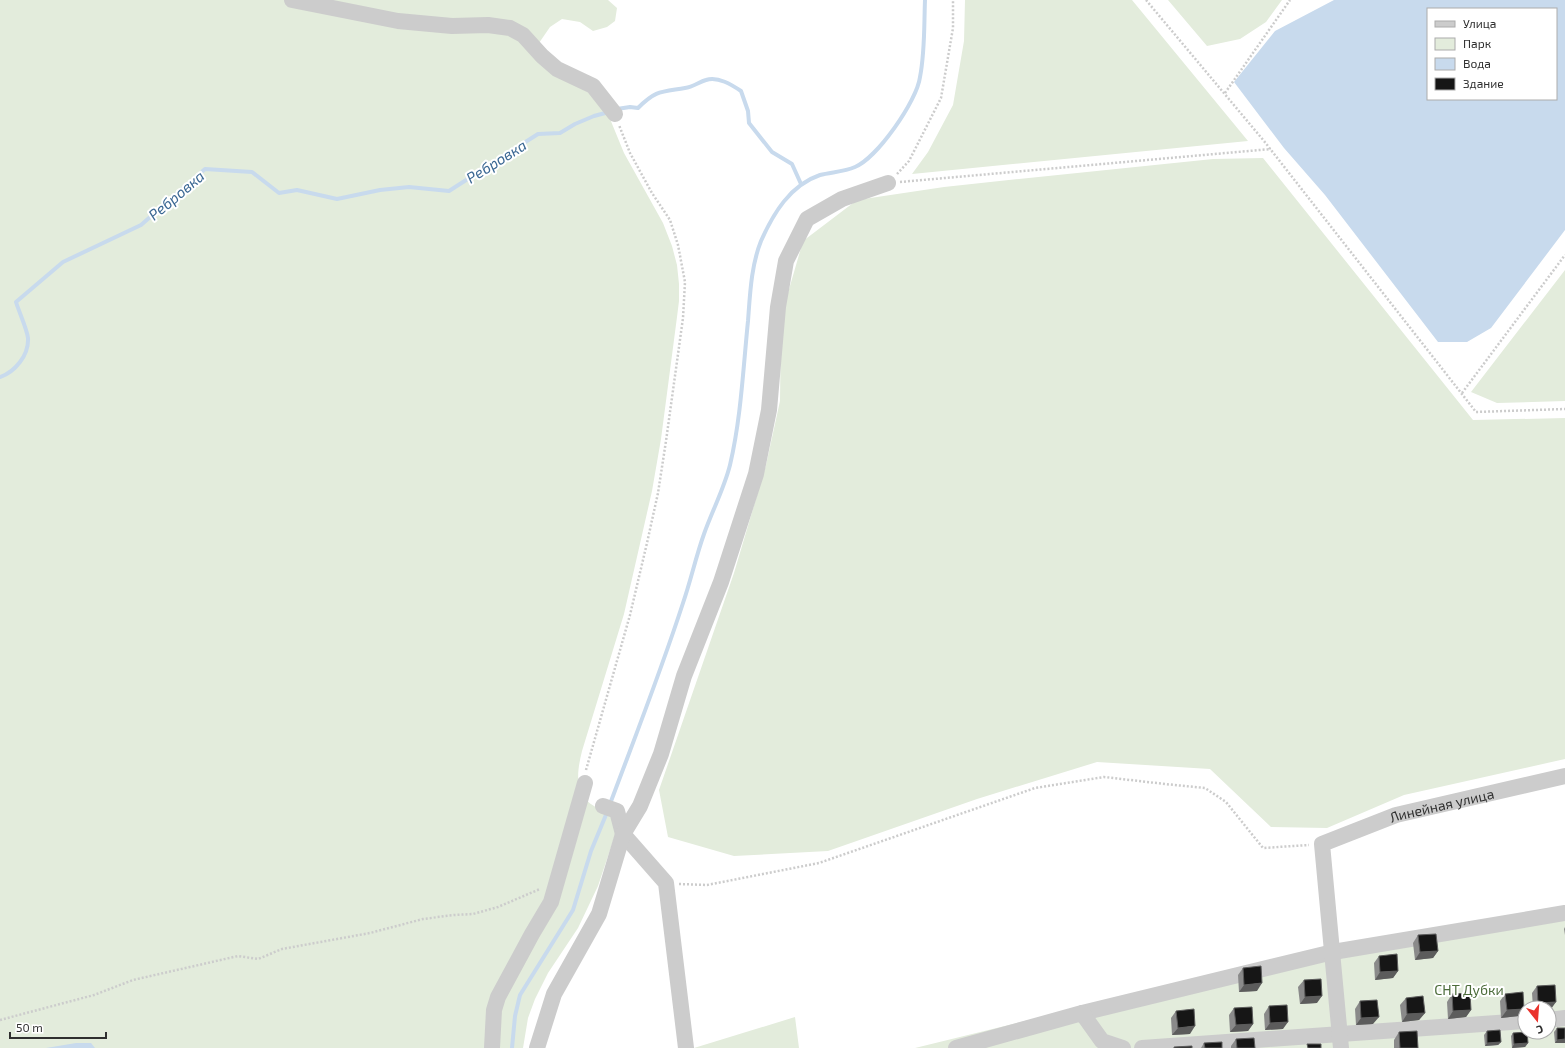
<svg xmlns="http://www.w3.org/2000/svg" width="1565" height="1048" viewBox="0 0 1565 1048" font-family="'Exo 2',sans-serif">
	<style>
		.green { fill: #e3ecdc; fill-rule: evenodd }
		.water { fill: #c8daed; fill-rule: evenodd }
		.lines { fill: none; stroke-linecap: round; stroke-linejoin: round }
		.stream { stroke: #c8daed; stroke-width: 4 }
		.path { stroke: #ccc; stroke-width: 2.5; stroke-dasharray: 2 2; stroke-linecap: butt }
		.minor { stroke: #ccc; stroke-width: 16 }
		.wall { fill: #8a8a8a }
		.shaded-wall { fill: #5c5c5c }
		.building { fill: #161616; stroke: #5c5c5c }
		.labels { text-anchor: middle; dominant-baseline: central; stroke-width: 4; stroke-linejoin: round; paint-order: stroke }
		.street-label { font-size: 14px; fill: #2f2f2f; stroke: #fff }
		.park-label { font-size: 14px; fill: #4c6c3b; stroke: #fff }
		.water-label { font-size: 15px; font-style: italic; fill: #3a6793; stroke: #fff }
	</style>
	<rect width="100%" height="100%" fill="#fff"/>
	<!-- green -->
	<path class="green" d="M0 0H608L617 8 615 21 607 27 593 31 580 22 562 19 550 27 539 43 576 85 591 94 608 114 624 153 663 223 672 246 677 265 679 284V301L677 317 661 439 652 491 624 614 582 751C574 783 576 804 612 813L617 829 598 886 578 928 548 973 535 999 528 1018 523 1048H0Z
		M965 0H1132L1248 141 912 174 928 152 953 105 964 41Z
		M1168 0H1282L1266 22 1240 39 1207 46Z
		M1263 158 1473 420 1565 418V759L1404 795 1327 828 1271 827 1210 769 1097 762 977 799 828 851 734 856 668 837 659 790 734 573 766 465 780 401 781 317 803 241 857 200 944 187 1019 179 1213 159Z
		M1565 270V401L1497 403 1471 392Z
		M1565 913V1048H915L1289 956ZM1525 1008H1549V1032H1525Z
		M795 1017 799 1048H694Z"/>
	<!-- water -->
	<path class="water" d="M1334 0H1565V230L1491 328 1467 342H1438L1325 195 1284 148 1234 82 1275 31ZM1428 9H1556V99H1428Z
		M76 1043H91L95 1048H46Z"/>
	<g class="lines">
		<!-- stream -->
		<path class="stream" d="M617 109 630 107 638 108C656 90 661 92 685 88 693 87 699 82 706 80 718 76 732 85 741 91L748 111 749 123 772 152 792 164 801 184
			M0 377C15 372 29 355 28 338 27 329 19 312 16 302L63 262 141 225 205 169 252 172 279 193 297 190 337 199 380 190 409 187 449 191 538 134 560 133 575 124 594 116 609 112
			M610 804C635 737 661 671 683 603 691 580 696 556 704 534 712 511 724 489 730 465 741 418 743 370 748 321 750 295 751 266 761 241 773 214 790 185 820 175 831 172 844 172 855 167 877 158 917 101 920 77 925 52 924 25 925 0
			M512 1048 515 1016 520 995 573 910 591 851 608 810"/>
		<!-- path -->
		<path class="path" d="M1146 0 1264 141 1476 412 1565 409
			M1225 93 1290 0
			M897 174 909 161 941 98 953 28V0
			M900 182 1271 149
			M1462 393 1565 255
			M586 770 630 615 647 543 658 493 666 441 683 318 685 282 678 245 670 220 652 193 630 153 619 125
			M679 884 707 885 819 863 1035 788 1104 777 1165 784 1205 788 1226 802 1263 848 1309 845
			M0 1020 94 995 133 980 190 967 238 956 258 959 282 949 370 933 423 919 454 915 473 914 498 907 540 889"/>
		<!-- minor -->
		<g class="minor">
			<path d="M292 0 398 21 452 26 488 25 510 28 523 35 542 56 557 69 593 86 615 114"/>
			<path d="M603 806 617 811 623 834 666 883 686 1048"/>
			<path d="M1082 1013 1333 952 1565 913"/>
			<path d="M1549 1020 1565 1018"/>
			<path d="M492 1048 494 1010 498 997 532 934 551 902 585 783"/>
			<path d="M537 1048 554 994 599 914 623 834 640 806 661 754 684 676 721 582 756 474 769 410 778 307 786 261 807 219 842 199 888 183"/>
			<path d="M956 1048 1082 1013 1102 1041 1123 1048"/>
			<path d="M1142 1048 1525 1021"/>
			<path id="s1" d="M1341 1048 1322 844 1396 815 1565 776"/>
		</g>
	</g>
	<!-- wall -->
	<path class="wall" d="M1565 927V935L1564 929Z
		M1418 935 1438 951 1433 958 1415 960 1413 943Z
		M1379 956 1398 971 1393 978 1375 980 1374 963Z
		M1243 968 1257 991 1239 992 1238 975Z
		M1304 980 1317 1003 1300 1004 1298 987Z
		M1537 986 1551 1009 1549 1008H1533L1532 993Z
		M1452 994 1471 1010 1466 1017 1448 1019 1447 1002Z
		M1505 994 1519 1016 1501 1018 1500 1001Z
		M1406 998 1425 1013 1419 1020 1402 1022 1400 1005Z
		M1360 1001 1373 1024 1356 1025 1355 1009Z
		M1269 1006 1283 1029 1265 1030 1264 1014Z
		M1234 1008 1253 1024 1248 1031 1230 1032 1229 1015Z
		M1176 1011 1190 1034 1172 1035 1171 1018Z
		M1557 1028H1565V1043H1555L1554 1032Z
		M1487 1031 1501 1042 1498 1045 1485 1046 1484 1035Z
		M1399 1032 1418 1048H1394V1040Z
		M1513 1033 1528 1043 1525 1047 1512 1048 1511 1036Z
		M1236 1039 1255 1048H1231V1046Z
		M1204 1043 1222 1048H1201Z"/>
	<!-- shaded-wall -->
	<path class="shaded-wall" d="M1438 951 1433 958 1415 960 1420 952Z
		M1398 971 1393 978 1375 980 1380 972Z
		M1262 983 1257 991 1239 992 1244 985Z
		M1322 996 1317 1003 1300 1004 1305 997Z
		M1556 1002 1551 1009H1549V1008H1535L1538 1003Z
		M1524 1009 1519 1016 1501 1018 1507 1010Z
		M1471 1010 1466 1017 1448 1019 1453 1011Z
		M1425 1013 1419 1020 1402 1022 1407 1014Z
		M1379 1017 1373 1024 1356 1025 1361 1018Z
		M1288 1022 1283 1029 1265 1030 1270 1023Z
		M1253 1024 1248 1031 1230 1032 1236 1025Z
		M1195 1026 1190 1034 1172 1035 1178 1028Z
		M1565 1039V1043H1555L1557 1040Z
		M1501 1042 1498 1045 1485 1046 1487 1043Z
		M1528 1043 1525 1047 1512 1048 1514 1044Z"/>
	<!-- building -->
	<path class="building" d="M1436 934 1438 951 1420 952 1418 935Z
		M1397 954 1398 971 1380 972 1379 956Z
		M1261 966 1262 983 1244 985 1243 968Z
		M1321 979 1322 996 1305 997 1304 980Z
		M1555 985 1556 1002 1538 1003 1537 986Z
		M1523 992 1524 1009 1507 1010 1505 994Z
		M1470 993 1471 1010 1453 1011 1452 994Z
		M1423 996 1425 1013 1407 1014 1406 998Z
		M1377 1000 1379 1017 1361 1018 1360 1001Z
		M1287 1005 1288 1022 1270 1023 1269 1006Z
		M1252 1007 1253 1024 1236 1025 1234 1008Z
		M1194 1009 1195 1026 1178 1028 1176 1011Z
		M1557 1028H1565V1039L1557 1040Z
		M1500 1030 1501 1042 1487 1043V1031Z
		M1417 1031 1418 1048H1400L1399 1032Z
		M1527 1032 1528 1043 1514 1044 1513 1033Z
		M1254 1038 1255 1048H1237L1236 1039Z
		M1222 1042V1048H1205L1204 1043Z
		M1307 1044H1321V1048H1308Z
		M1192 1046V1048H1174V1047Z"/>
	<g class="labels">
		<!-- street labels -->
		<g class="street-label">
			<text stroke="none"><textPath href="#s1" startOffset="331">Линейная улица</textPath></text>
		</g>
		<!-- park labels -->
		<g class="park-label">
			<text x="1469" y="989">СНТ Дубки</text>
		</g>
		<!-- water labels -->
		<g class="water-label">
			<text transform="translate(496 161) rotate(-32)">Ребровка</text>
			<text transform="translate(176 195) rotate(-40)">Ребровка</text>
		</g>
	</g>
	<!-- legend -->
	<rect x="1427" y="8" width="130" height="92" fill="#ffffff" stroke="#acacac"/>
	<rect x="1435" y="21" width="20" height="6" fill="#cccccc" stroke="#acacac"/>
	<text x="1463" y="28" font-size="12" fill="#2f2f2f">Улица</text>
	<rect x="1435" y="38" width="20" height="12" fill="#e3ecdc" stroke="#acacac"/>
	<text x="1463" y="48" font-size="12" fill="#2f2f2f">Парк</text>
	<rect x="1435" y="58" width="20" height="12" fill="#c8daed" stroke="#acacac"/>
	<text x="1463" y="68" font-size="12" fill="#2f2f2f">Вода</text>
	<rect x="1435" y="78" width="20" height="12" fill="#161616" stroke="#acacac"/>
	<text x="1463" y="88" font-size="12" fill="#2f2f2f">Здание</text>
	<!-- north arrow -->
	<g transform="translate(1537 1020) rotate(163)"><circle r="19" fill="#ffffff" stroke="#acacac"/>
	<path d="M0-3L7 15L0 10L-7 15Z" fill="#ea332c"/>
	<text y="-6" font-size="11" font-weight="bold" text-anchor="middle" fill="#2f2f2f">С</text>
	</g>
	<!-- scale -->
	<path d="M10 1032v6h96v-6" fill="none" stroke="#2f2f2f" stroke-width="2"/>
	<text x="16" y="1032" font-size="12" fill="#2f2f2f" stroke="#ffffff" stroke-width="3" paint-order="stroke">50 m</text>
</svg>
